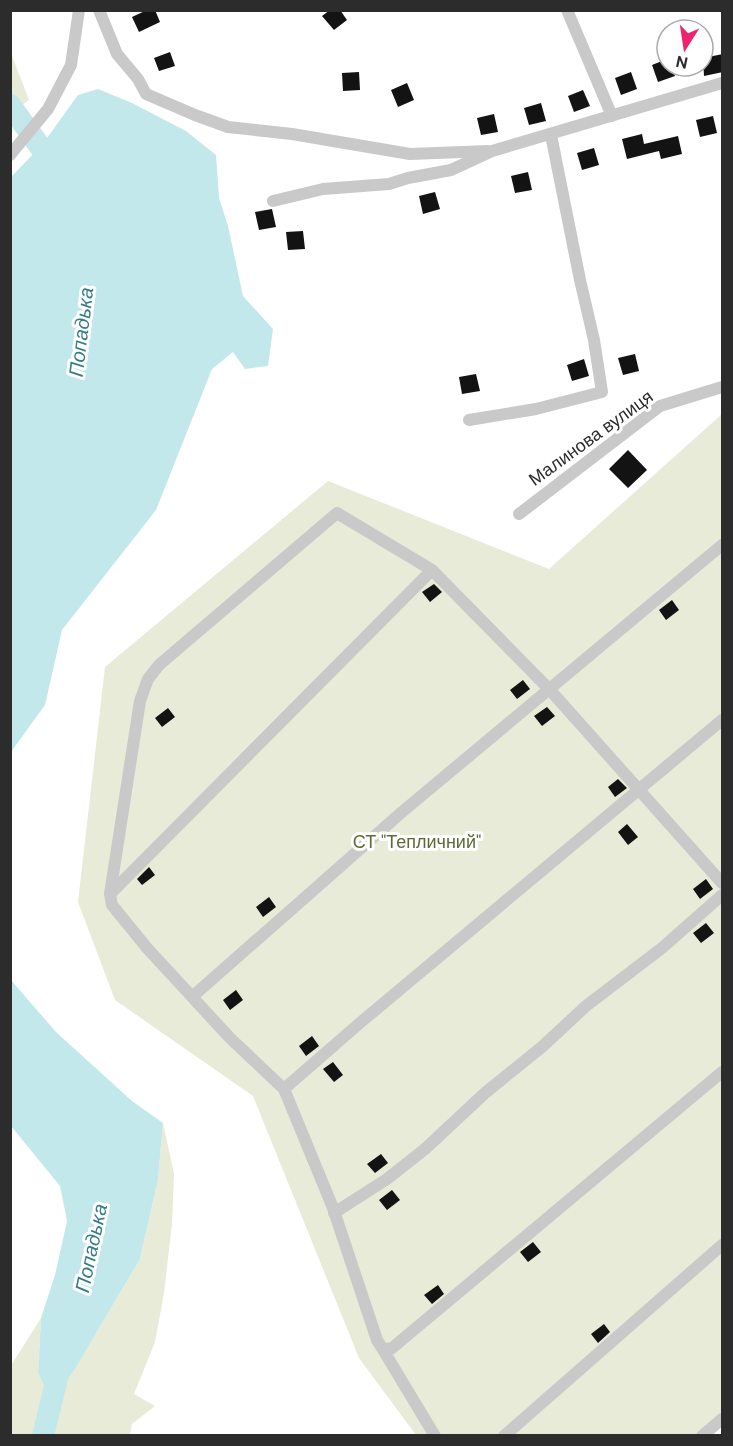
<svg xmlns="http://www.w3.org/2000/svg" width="733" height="1446" viewBox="0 0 733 1446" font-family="'DM Sans',sans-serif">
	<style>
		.green { fill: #e8ebd8 }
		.water { fill: #c3e8ec }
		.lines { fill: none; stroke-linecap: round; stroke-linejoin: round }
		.river { stroke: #c3e8ec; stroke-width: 22 }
		.building { fill: #131313 }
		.street { stroke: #c9c9c9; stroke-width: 12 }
		.labels { text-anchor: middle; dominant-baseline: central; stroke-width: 6; stroke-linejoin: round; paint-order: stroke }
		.street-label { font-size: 18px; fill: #2c2c2c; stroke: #fff }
		.park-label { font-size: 18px; fill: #5e6938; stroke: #fff }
		.water-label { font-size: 20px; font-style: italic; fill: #337d84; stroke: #fff }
	</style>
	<rect width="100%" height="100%" fill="#fff"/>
	<!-- green -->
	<path class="green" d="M11 53 29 100 11 114H10Z
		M722 414V1426L711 1436 416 1435 359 1358 253 1096 115 1000 78 902 105 667 328 481 549 569Z
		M163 1123 174 1174 172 1224 164 1293 155 1342 134 1394 155 1406 132 1424 130 1435H11L10 1367 41 1318 38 1373 51 1399 74 1371 140 1259 158 1180Z"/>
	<!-- water -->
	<path class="water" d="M98 89 132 103 186 131 216 155 219 198 228 226 243 296 273 329 268 366 245 369 233 352 212 369 156 510 62 630 45 705 11 752V177L42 145 78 95Z
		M11 980 56 1032 132 1101 163 1123 158 1180 140 1259 74 1371 51 1400 38 1373 41 1318 55 1275 67 1221 60 1186 11 1126Z"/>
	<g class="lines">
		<!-- river -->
		<path class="river" d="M10 105 57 170
			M43 1436 59 1370"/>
	</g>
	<!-- building -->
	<path class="building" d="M147 10H155L160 22 139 32 132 17Z
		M330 10H340L347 20 334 30 322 16Z
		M170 52 175 66 159 71 154 58Z
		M723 54V72L704 76 703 58Z
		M667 59V66H671L675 76 658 82 652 65Z
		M359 72 360 90 343 91 342 73Z
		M631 72 637 89 621 95 615 78Z
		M407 83 414 100 398 107 391 90Z
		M583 90 590 106 574 112 568 96Z
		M541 103 546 121 529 125 524 108Z
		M494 114 498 132 481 135 477 118Z
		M713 116 717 133 700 137 696 120Z
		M642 134 644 144 678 136 682 154 661 159 659 151 627 159 622 139Z
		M594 148 599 165 582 170 577 153Z
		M528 172 532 190 515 193 511 176Z
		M435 192 440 209 423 214 419 196Z
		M272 209 276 227 259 230 255 212Z
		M303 231 305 249 288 250 286 232Z
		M635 354 639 371 623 375 618 358Z
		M584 359 589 376 572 381 567 365Z
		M476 374 480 391 462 394 459 377Z
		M628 450 647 470 628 488 609 469Z
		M434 584 442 592 430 602 422 592Z
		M672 600 679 610 666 620 659 610Z
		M523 680 530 689 517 699 510 690Z
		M547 707 555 716 542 726 534 716Z
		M168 708 175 717 162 727 155 718Z
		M618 779 627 788 615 797 608 787Z
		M627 824 638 837 628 845 618 832Z
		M149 867 155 875 142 885 137 879Z
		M706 879 713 889 700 899 693 889Z
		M269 897 276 907 263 917 256 907Z
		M706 923 714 933 701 943 693 933Z
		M236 990 243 1000 230 1010 223 1000Z
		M312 1036 319 1046 306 1056 299 1046Z
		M333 1062 343 1075 334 1082 323 1069Z
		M381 1154 388 1163 375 1173 367 1164Z
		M392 1190 400 1200 387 1210 379 1200Z
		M533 1242 541 1252 528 1262 520 1252Z
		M438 1285 444 1294 432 1304 424 1295Z
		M604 1324 610 1332 598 1343 591 1334Z"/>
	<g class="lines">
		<!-- street -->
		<path class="street" d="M99 10 117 54 138 79 146 94 195 115 228 127 292 134 410 154 488 151
			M567 10 612 116
			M10 155 48 109 71 65 79 10
			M273 201 323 189 389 184 408 178 451 170 492 151 722 83
			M469 420 536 409 602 392 594 340 580 280 551 135
			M519 514 660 406 722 387
			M722 720 361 1022 284 1089 333 1208 377 1340 382 1348 391 1349 722 1072
			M110 894 432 570
			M192 997 402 812 722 545
			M284 1089 230 1038 147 948 112 905 110 894 140 701 148 679 159 665 337 513 432 570 550 690 722 883
			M334 1213 387 1179 425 1149 485 1093 543 1046 586 1006 662 948 722 895
			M382 1348 435 1436
			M504 1436 722 1245
			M702 1436 722 1419"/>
	</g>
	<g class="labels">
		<!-- street labels -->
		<g class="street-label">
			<text transform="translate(591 438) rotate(-36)">Малинова вулиця</text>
		</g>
		<!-- park labels -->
		<g class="park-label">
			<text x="417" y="842">СТ "Тепличний"</text>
		</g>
		<!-- water labels -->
		<g class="water-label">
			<text transform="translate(81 332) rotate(-83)">Попадька</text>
			<text transform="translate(91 1248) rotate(-78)">Попадька</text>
		</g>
	</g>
	<!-- border -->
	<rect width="733" height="1446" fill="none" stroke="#2c2c2c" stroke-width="24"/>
	<!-- north arrow -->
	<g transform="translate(685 48) rotate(192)"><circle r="28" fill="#ffffff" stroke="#ababab" stroke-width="1.5"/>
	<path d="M0-4.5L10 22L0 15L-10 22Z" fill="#ee236e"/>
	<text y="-9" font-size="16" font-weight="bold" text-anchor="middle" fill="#2c2c2c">N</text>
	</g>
</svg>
